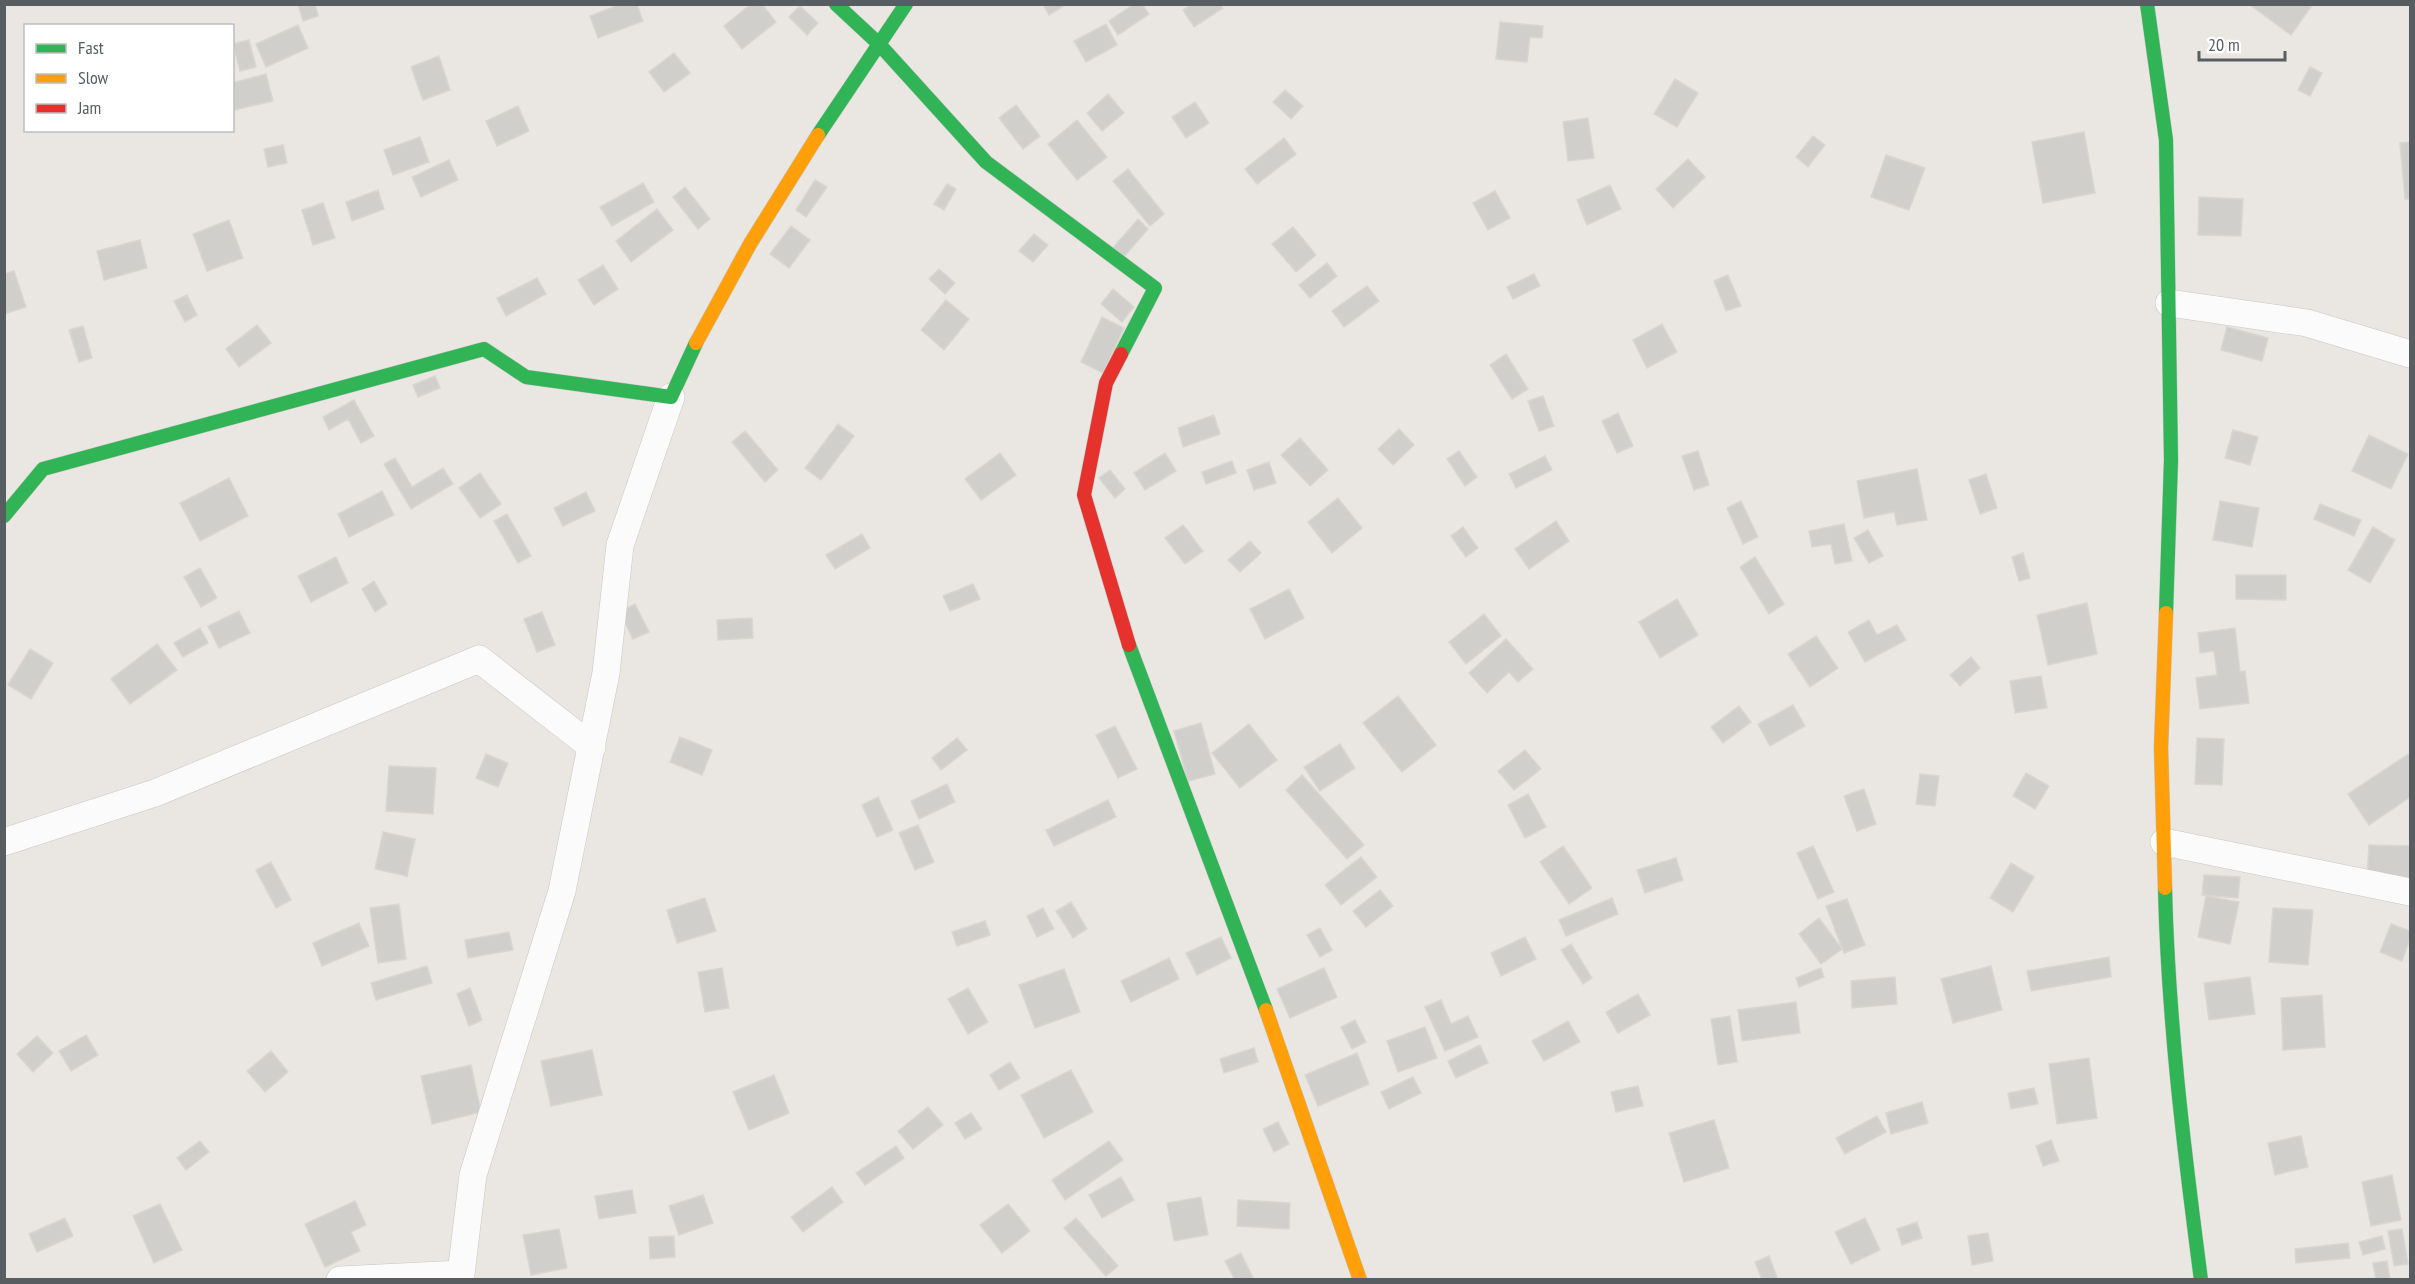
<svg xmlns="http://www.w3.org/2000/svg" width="2415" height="1284" viewBox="0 0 2415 1284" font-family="'PT Sans Narrow',sans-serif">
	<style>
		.building { fill: #d1cfcc; stroke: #d9d6d1; stroke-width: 1.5 }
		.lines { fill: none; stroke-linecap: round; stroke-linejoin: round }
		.street-casing { stroke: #c7c6c6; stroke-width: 28 }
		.fast-casing { stroke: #c6c6c5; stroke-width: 15 }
		.slow-casing { stroke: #c6c6c5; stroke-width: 15 }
		.jam-casing { stroke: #c6c6c5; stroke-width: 15 }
		.street { stroke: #fcfbfb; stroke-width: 27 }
		.fast { stroke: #30b455; stroke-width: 14 }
		.slow { stroke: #ff9f0a; stroke-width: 14 }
		.jam { stroke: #e5322d; stroke-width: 14 }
	</style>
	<rect width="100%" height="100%" fill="#eae7e2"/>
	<!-- building -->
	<path class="building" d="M298 4H315L318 16 303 21Z
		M621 4H637L643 21 598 38 590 16Z
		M751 4H762L776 22 742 49 724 26Z
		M1043 4H1067L1049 15Z
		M1134 4H1142L1149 14 1118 35 1109 21Z
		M1191 4H1220L1223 8 1194 27 1183 10Z
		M2249 4H2313L2291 35Z
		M800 6 818 23 807 35 789 17Z
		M1500 22 1543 26 1542 38 1530 37 1527 62 1496 59Z
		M1106 24 1117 45 1086 62 1074 41Z
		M298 25 308 48 266 67 256 44Z
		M249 40 256 67 240 71 233 44Z
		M674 53 690 73 664 92 649 72Z
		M439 56 450 90 423 100 411 67Z
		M2310 67 2322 73 2310 96 2298 90Z
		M266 74 273 101 234 110 232 83Z
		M1675 79 1698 93 1677 127 1654 114Z
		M1285 90 1303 106 1291 119 1273 102Z
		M1108 94 1124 113 1102 131 1087 113Z
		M1195 102 1209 123 1186 138 1172 117Z
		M1016 105 1040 136 1023 149 999 118Z
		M518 106 529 131 497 146 486 121Z
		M1588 118 1594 158 1568 161 1563 122Z
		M1077 120 1107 157 1077 180 1048 144Z
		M2084 132 2095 193 2043 203 2032 142Z
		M1813 136 1825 145 1808 167 1796 157Z
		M420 137 429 162 393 175 384 150Z
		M1284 138 1296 154 1257 184 1245 169Z
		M2410 142V199H2405L2400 143Z
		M283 145 287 163 268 167 264 149Z
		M1886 155 1925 168 1909 210 1871 197Z
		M1688 159 1705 177 1673 208 1656 189Z
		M449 160 458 180 421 197 412 177Z
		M1128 169 1164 214 1150 226 1113 181Z
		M815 180 827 187 806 217 796 210Z
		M643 183 654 202 612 226 600 207Z
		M947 184 956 189 944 210 934 204Z
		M1610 185 1621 209 1587 225 1577 200Z
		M685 187 710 219 698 229 673 197Z
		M378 190 384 209 352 221 346 202Z
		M1495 191 1510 218 1488 230 1473 203Z
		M2199 197 2243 199 2241 236 2198 235Z
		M323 203 335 238 313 245 302 210Z
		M657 209 673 230 631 262 616 241Z
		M1138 219 1148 229 1117 265 1106 256Z
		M229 220 243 258 207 271 193 234Z
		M791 226 810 240 789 268 770 254Z
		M1293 227 1316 255 1296 272 1272 244Z
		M1034 234 1048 245 1033 262 1019 251Z
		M140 240 147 268 104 280 97 251Z
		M1327 263 1337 276 1310 298 1299 285Z
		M603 265 618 289 594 305 578 280Z
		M939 269 955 283 945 294 929 279Z
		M14 271 26 307 4 314V274Z
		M1534 274 1540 286 1513 299 1507 287Z
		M1728 275 1741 306 1726 311 1714 281Z
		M537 278 546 294 506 316 497 298Z
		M1367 286 1379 301 1344 327 1332 311Z
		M1113 289 1134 307 1122 322 1101 304Z
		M187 295 197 315 185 322 174 301Z
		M946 300 969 319 944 350 921 330Z
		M1102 317 1124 328 1103 373 1081 362Z
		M1662 324 1677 352 1647 368 1633 340Z
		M257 325 271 343 239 367 226 349Z
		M83 326 92 358 79 362 69 330Z
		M2227 327 2268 338 2262 361 2221 350Z
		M1506 354 1528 389 1512 399 1490 365Z
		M435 376 440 388 418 397 413 385Z
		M1543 396 1554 426 1539 431 1528 401Z
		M354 400 374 436 361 443 348 419 329 430 323 417Z
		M1618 413 1633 446 1617 453 1602 421Z
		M1214 415 1220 434 1183 447 1178 428Z
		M838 424 854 436 821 480 805 468Z
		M1399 429 1414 445 1393 465 1378 449Z
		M2233 430 2258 437 2250 465 2225 458Z
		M745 431 778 470 765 482 732 442Z
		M2369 435 2408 454 2391 489 2352 471Z
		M1300 438 1328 470 1310 486 1281 455Z
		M1459 451 1477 477 1465 486 1447 459Z
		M1698 451 1709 485 1694 490 1682 456Z
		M1000 453 1016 475 981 500 965 479Z
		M1165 453 1176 471 1145 490 1134 473Z
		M1545 456 1552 470 1516 488 1509 474Z
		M395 458 412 487 443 468 453 484 411 509 384 464Z
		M1232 461 1236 473 1206 484 1202 472Z
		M1269 462 1276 483 1254 490 1247 470Z
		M1917 469 1927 520 1897 525 1894 512 1864 518 1857 481Z
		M1110 470 1125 489 1115 498 1099 478Z
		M480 473 501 504 480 518 459 488Z
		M1986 474 1997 508 1980 514 1969 480Z
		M229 478 248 516 200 541 180 503Z
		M382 491 394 515 349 537 338 514Z
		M586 492 595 511 563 526 554 508Z
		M1338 498 1362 528 1332 553 1308 522Z
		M1741 501 1758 537 1743 544 1727 508Z
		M2220 501 2259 508 2252 547 2213 540Z
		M2320 504 2361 520 2354 536 2314 519Z
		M507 514 531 556 518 563 494 521Z
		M1556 521 1569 541 1529 569 1515 549Z
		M1844 524 1852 561 1835 564 1831 544 1812 547 1809 531Z
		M1183 525 1203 551 1185 564 1165 538Z
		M1463 527 1478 548 1466 557 1451 536Z
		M2373 527 2395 540 2370 583 2348 570Z
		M1868 530 1883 556 1869 563 1854 538Z
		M862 534 870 548 835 569 826 555Z
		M1250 541 1261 553 1240 572 1228 560Z
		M2023 553 2030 578 2019 581 2012 557Z
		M336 557 348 583 311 602 298 576Z
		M1755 557 1784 604 1769 614 1740 567Z
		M200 568 217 598 201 607 184 577Z
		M2236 575H2286V600L2236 599Z
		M374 581 387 604 375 612 362 589Z
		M973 584 980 599 950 611 943 596Z
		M1289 589 1304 618 1265 639 1250 609Z
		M1677 599 1698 635 1660 658 1639 622Z
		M2087 603 2097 654 2048 665 2037 615Z
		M635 604 649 632 633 639 620 612Z
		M239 611 250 633 219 648 208 626Z
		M542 612 555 645 537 652 524 619Z
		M1484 614 1501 636 1466 664 1449 642Z
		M752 618 753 638 718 640 717 620Z
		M1869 620 1877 635 1897 625 1906 640 1865 662 1848 632Z
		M200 628 208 643 183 657 174 643Z
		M2235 628 2240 672 2245 671 2249 703 2200 709 2196 678 2217 675 2214 651 2200 653 2198 633Z
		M1816 636 1838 668 1810 687 1788 654Z
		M1506 639 1533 669 1518 682 1509 672 1487 693 1469 673Z
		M157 644 177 670 130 704 111 679Z
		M30 649 53 663 31 699 8 685Z
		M1971 657 1980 668 1960 686 1950 675Z
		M2041 676 2047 708 2015 713 2010 681Z
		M1398 696 1436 745 1402 772 1363 723Z
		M1793 705 1805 726 1770 746 1758 724Z
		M1739 706 1751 722 1723 743 1711 727Z
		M1201 723 1215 774 1188 781 1174 731Z
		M1249 724 1277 760 1240 788 1212 753Z
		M1115 726 1137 769 1118 778 1096 735Z
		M680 737 712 750 702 775 670 762Z
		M957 738 967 750 941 770 932 758Z
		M2197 738 2224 739 2222 785 2195 784Z
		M1340 744 1355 768 1320 791 1304 767Z
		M1525 750 1541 769 1514 790 1498 771Z
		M2410 753V797L2369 825 2348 794Z
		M486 754 508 763 498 787 476 778Z
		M389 766 436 768 433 814 386 811Z
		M2026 773 2049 786 2035 809 2013 796Z
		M1920 774 1939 776 1935 806 1916 804Z
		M1302 775 1364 845 1347 859 1286 790Z
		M947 784 955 802 919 819 911 801Z
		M1864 789 1876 824 1857 831 1844 796Z
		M1528 794 1546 827 1525 838 1508 805Z
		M878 797 893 830 877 837 862 805Z
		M1108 800 1116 817 1054 846 1046 830Z
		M918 825 934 862 915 870 899 833Z
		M383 832 415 839 407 876 375 869Z
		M2369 845 2410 846V879L2367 878Z
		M1563 846 1592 888 1569 904 1540 862Z
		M1813 846 1834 892 1818 899 1797 853Z
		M1361 857 1377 877 1341 905 1325 885Z
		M1676 858 1683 880 1645 893 1637 870Z
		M271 862 291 900 276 908 256 870Z
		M2011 863 2034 877 2013 912 1990 898Z
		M2204 875 2240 877 2238 898 2202 895Z
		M1380 890 1393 906 1366 927 1353 911Z
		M2206 896 2239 902 2230 944 2198 937Z
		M705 898 716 931 677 943 667 910Z
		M1612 898 1618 914 1566 936 1559 920Z
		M1847 899 1865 945 1844 953 1826 906Z
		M1071 902 1087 929 1073 938 1056 911Z
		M399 904 406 959 378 963 370 908Z
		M1043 908 1054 929 1037 937 1027 916Z
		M2273 908 2313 910 2308 965 2269 962Z
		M1819 918 1842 949 1821 964 1799 934Z
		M985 921 990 935 957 946 952 932Z
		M359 923 369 946 322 966 313 943Z
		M2391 924 2410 931V939L2402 961 2380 952Z
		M1320 928 1332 950 1320 957 1307 935Z
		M509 932 513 950 468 958 465 940Z
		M1221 937 1231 958 1197 975 1186 953Z
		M1525 937 1536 959 1501 976 1491 953Z
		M1571 944 1592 978 1583 984 1561 950Z
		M2109 957 2111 977 2031 991 2027 971Z
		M1169 958 1179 979 1131 1002 1121 981Z
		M427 966 432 983 376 1000 371 983Z
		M1991 966 2002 1010 1953 1023 1941 979Z
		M722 968 729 1008 705 1012 698 972Z
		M1324 968 1337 997 1290 1018 1277 989Z
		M1821 968 1824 977 1799 987 1796 978Z
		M1064 969 1080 1012 1035 1028 1019 985Z
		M1895 977 1897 1004 1852 1008 1851 981Z
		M2250 977 2255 1014 2209 1020 2204 983Z
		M470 988 482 1020 469 1026 457 994Z
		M968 988 988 1022 968 1034 948 999Z
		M1638 994 1650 1015 1618 1033 1606 1012Z
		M2322 995 2325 1047 2283 1050 2281 998Z
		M1441 1000 1451 1024 1468 1016 1478 1037 1445 1051 1425 1007Z
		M1796 1002 1800 1033 1742 1041 1738 1010Z
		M1730 1016 1737 1062 1718 1065 1711 1019Z
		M1355 1020 1366 1042 1352 1049 1341 1027Z
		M1568 1021 1580 1042 1544 1061 1532 1041Z
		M1425 1027 1437 1058 1398 1072 1387 1041Z
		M86 1035 98 1055 71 1071 59 1051Z
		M37 1036 53 1053 33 1072 17 1054Z
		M1480 1045 1488 1063 1456 1078 1448 1061Z
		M1254 1048 1258 1062 1224 1073 1220 1059Z
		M592 1050 602 1095 551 1106 541 1061Z
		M271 1051 288 1072 265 1092 247 1071Z
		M1357 1053 1369 1084 1318 1106 1305 1075Z
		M2089 1058 2097 1118 2057 1124 2049 1064Z
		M1010 1062 1020 1078 999 1090 990 1075Z
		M471 1065 481 1112 432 1124 421 1076Z
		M1071 1070 1093 1112 1044 1138 1021 1095Z
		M774 1075 789 1113 749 1130 733 1092Z
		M1413 1077 1421 1093 1389 1109 1381 1092Z
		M1638 1086 1643 1106 1616 1112 1611 1092Z
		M2034 1088 2038 1104 2011 1109 2008 1093Z
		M1922 1102 1928 1123 1891 1134 1886 1113Z
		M928 1107 943 1125 913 1149 898 1131Z
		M971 1113 982 1129 965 1139 955 1123Z
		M1877 1116 1886 1132 1845 1154 1836 1138Z
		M1714 1120 1729 1168 1684 1182 1669 1133Z
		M1278 1122 1289 1144 1274 1152 1263 1129Z
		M2301 1136 2308 1167 2275 1175 2268 1143Z
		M2051 1140 2059 1161 2043 1166 2036 1146Z
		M200 1141 209 1152 186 1170 177 1158Z
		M1109 1141 1123 1160 1065 1200 1052 1180Z
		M896 1146 904 1158 865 1185 856 1173Z
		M2392 1175 2401 1220 2371 1226 2362 1182Z
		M1121 1177 1134 1200 1102 1218 1089 1195Z
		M832 1187 843 1202 803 1232 791 1217Z
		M632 1190 636 1213 599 1219 595 1196Z
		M703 1195 713 1223 679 1235 669 1206Z
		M1201 1197 1208 1235 1174 1241 1167 1203Z
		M1238 1200 1290 1203 1289 1229 1237 1226Z
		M355 1201 366 1225 351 1232 360 1251 325 1267 305 1224Z
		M160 1204 182 1250 154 1263 133 1216Z
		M1008 1204 1030 1231 1002 1253 980 1225Z
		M65 1218 73 1236 37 1252 29 1234Z
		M1076 1218 1118 1266 1106 1276 1064 1228Z
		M1865 1218 1880 1250 1851 1264 1835 1232Z
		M1917 1222 1922 1238 1902 1245 1897 1229Z
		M559 1229 567 1268 531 1275 523 1235Z
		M2402 1229 2408 1264 2394 1266 2388 1231Z
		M1988 1233 1993 1261 1972 1265 1968 1236Z
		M674 1236 675 1257 650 1259 649 1237Z
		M2382 1236 2385 1249 2363 1255 2359 1242Z
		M2348 1243 2350 1258 2296 1263 2295 1249Z
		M1241 1253 1254 1280H1235L1225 1261Z
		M1769 1256 1778 1280H1762L1755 1262Z
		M2387 1261 2390 1280H2376L2373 1263Z"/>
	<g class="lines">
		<defs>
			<path id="street" d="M2169 303 2307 323 2410 354
				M4 842 155 793 479 659 592 747
				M2164 842 2410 892
				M461 1274 473 1175 562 891 606 673 620 545 671 397
				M340 1280 461 1274 460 1280"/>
			<path id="fast" d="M836 4 879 44 986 162 1155 288 1121 354
				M2147 4 2166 140 2171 460 2166 613
				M818 135 906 4
				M4 516 43 469 484 349 526 377 671 397 696 343
				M1129 645 1266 1010
				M2165 888C2168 1019 2184 1150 2201 1280"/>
			<path id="slow" d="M696 343 750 244 818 135
				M2165 888 2161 748 2166 613
				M1266 1010 1360 1280"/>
			<path id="jam" d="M1121 354 1106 383 1084 495 1129 645"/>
		</defs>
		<!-- street casing -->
		<use href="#street" class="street-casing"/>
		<!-- fast casing -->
		<use href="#fast" class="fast-casing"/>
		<!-- slow casing -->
		<use href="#slow" class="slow-casing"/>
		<!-- jam casing -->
		<use href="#jam" class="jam-casing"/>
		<!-- street -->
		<use href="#street" class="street"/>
		<!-- fast -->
		<use href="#fast" class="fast"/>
		<!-- slow -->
		<use href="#slow" class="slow"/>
		<!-- jam -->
		<use href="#jam" class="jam"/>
	</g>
	<!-- border -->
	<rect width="2415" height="1284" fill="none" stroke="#575d61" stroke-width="12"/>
	<!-- legend -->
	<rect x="24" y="24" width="210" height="108" fill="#ffffff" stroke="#bcbec0" stroke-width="1.5"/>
	<rect x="36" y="44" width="30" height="9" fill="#30b455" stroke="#bcbec0" stroke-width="1.5"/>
	<text x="78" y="54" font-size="18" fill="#575d61">Fast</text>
	<rect x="36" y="74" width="30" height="9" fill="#ff9f0a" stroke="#bcbec0" stroke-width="1.5"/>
	<text x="78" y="84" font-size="18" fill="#575d61">Slow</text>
	<rect x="36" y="104" width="30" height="9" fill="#e5322d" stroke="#bcbec0" stroke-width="1.5"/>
	<text x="78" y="114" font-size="18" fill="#575d61">Jam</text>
	<!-- scale -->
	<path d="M2199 51v9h86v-9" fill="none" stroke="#575d61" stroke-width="3"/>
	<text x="2208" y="51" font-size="18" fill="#575d61" stroke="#ffffff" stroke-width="4.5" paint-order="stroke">20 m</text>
</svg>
